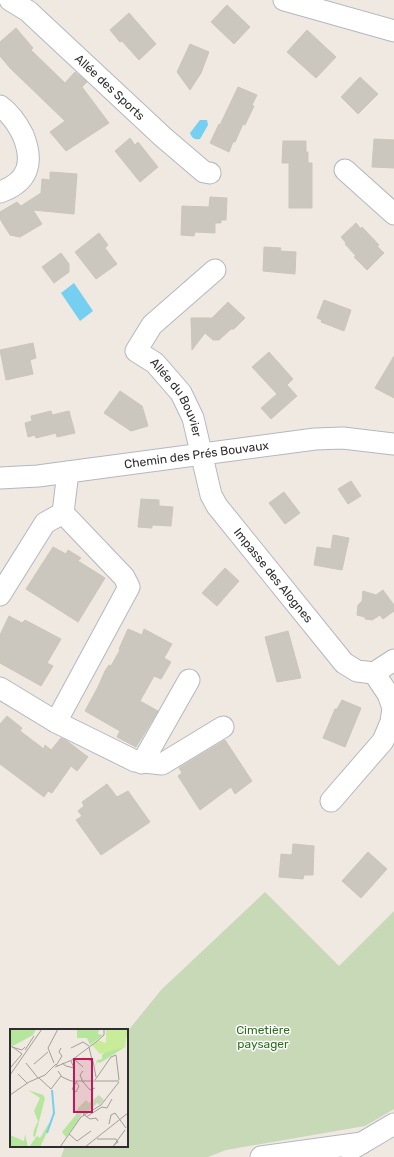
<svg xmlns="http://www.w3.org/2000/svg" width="394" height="1157" viewBox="0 0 394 1157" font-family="Rubik,sans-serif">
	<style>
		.cemetery { fill: #c8d9b8 }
		.water { fill: #75cff0 }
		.building { fill: #cbc7bf; stroke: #cbc5ba }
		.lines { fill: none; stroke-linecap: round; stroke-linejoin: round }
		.minor-casing { stroke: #b4b7c1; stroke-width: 23 }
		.minor { stroke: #fff; stroke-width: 21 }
		.labels { text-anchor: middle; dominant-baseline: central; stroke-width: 3; stroke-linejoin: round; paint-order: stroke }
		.street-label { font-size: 12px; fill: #2e2e2e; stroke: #fff }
		.park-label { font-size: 12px; fill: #2c6e1b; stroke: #fff }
		.inset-river { fill: none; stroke: #75cff0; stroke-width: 2 }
		.inset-road { fill: none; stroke: #a29e99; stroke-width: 1 }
		.view { fill: #c2185b; fill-opacity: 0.15; stroke: #c2185b; stroke-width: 2 }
		.inset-edge { fill: none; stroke: #2e2e2e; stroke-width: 2 }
	</style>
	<rect width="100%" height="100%" fill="#efe9e1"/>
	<!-- cemetery -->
	<path class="cemetery" d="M265 892 339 966 394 911V1109L365 1126 226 1150 208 1157H61L65 1146H127V1032L161 990Z"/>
	<!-- water -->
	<path class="water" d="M200 120H207L208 125 200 139C194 140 192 138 190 133Z
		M74 283 93 311 80 321 61 293Z"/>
	<!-- building -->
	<path class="building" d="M227 5 250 27 234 44 211 22Z
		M129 13 156 44 139 60 122 41 120 42 110 30Z
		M16 28 33 48 31 50 65 83 75 72 87 82 82 87 109 123 66 151 50 132 65 121 10 68 0 56V42Z
		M307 30 336 57 316 78 287 52Z
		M190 44 209 52 201 73 190 90 177 72Z
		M360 77 378 94 358 114 341 97Z
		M238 87 257 95 252 105 254 106 245 125 243 124 235 142H233L229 152 210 143 219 124 220 125Z
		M130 138 135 145 138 142 158 167 140 182 115 151Z
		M374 139 394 140V168L372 167Z
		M283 141H306V152H308V163H312V208H289V163H282Z
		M50 172 77 174 74 214 33 210 42 224 20 237 10 235 0 219V212L17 202 21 206 41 193 42 179 50 180Z
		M210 197 227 198 226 220H221V223H215V233L195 232 194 236 181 235 182 206 209 207Z
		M356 223 361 229 362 227 379 245 377 246 384 253 367 270 354 257 356 256 345 244 346 243 341 237Z
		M99 233 108 245 105 248 117 264 96 279 75 252Z
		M264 247 281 248 280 251 296 252 295 274 263 271Z
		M61 253 69 264V272L54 283 42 267Z
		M324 300 351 310 344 331 321 322 322 320 317 318Z
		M228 302 245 318 234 329H231L219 340H213L205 333 192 350 191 318H212Z
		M33 343 36 358 30 360 33 374 6 380 0 350Z
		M269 352 293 379 287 385 297 396 271 419 261 408 277 394 252 367Z
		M394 356V398L375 388Z
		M120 391 142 406 148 426 131 431 104 413Z
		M51 411 52 415 69 411 75 433 57 437 56 433 36 438 35 435 28 437 25 423 32 421 31 416Z
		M351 481 361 496 348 504 338 489Z
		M284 492 300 513 285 524 269 503Z
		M141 499 159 500V506L173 507 171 526 152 525V528L138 527Z
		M333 535 349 538 342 570 314 565 317 547 331 549Z
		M53 547 66 554 68 550 81 558 78 561 105 578 78 622 26 589Z
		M225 568 239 581 217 606 202 593Z
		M383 590 394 605V611L383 619 380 615 372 620 365 619V617L357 615 358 605 362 601 363 591 376 595Z
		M9 616 22 623 25 620 61 639 47 663 53 666 41 686 0 663V635Z
		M128 629 142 635 144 629 172 644 164 658 171 662 161 679 154 676 140 701 158 711 136 747 117 737 120 731 85 711 98 687 105 671 109 665 111 666 120 650 119 649Z
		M288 631 301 678 277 682 265 637Z
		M342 700 361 708 345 747 323 738 335 709H337Z
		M7 716 22 728 20 731 44 749 45 745 51 750 61 738 67 741 88 757 77 771 71 766 52 793 48 791 44 797 0 764V724Z
		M225 740 252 781 235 794 231 787 200 810 178 776 182 773 179 768Z
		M107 784 117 797 128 791 150 822 101 855 76 820 82 816 78 811 84 806 82 802Z
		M293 844 314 846 313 875H304L303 879 279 877 281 854 292 855Z
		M368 852 387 869 361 898 342 881Z"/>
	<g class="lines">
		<defs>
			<g id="minor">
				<path id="s1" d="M10 0 28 11 163 137 204 172 210 173"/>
				<path d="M284 0 394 31"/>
				<path d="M0 106C11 114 17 123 23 135 34 162 29 182 0 192"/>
				<path d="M345 170 394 214"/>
				<path id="s2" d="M215 270 152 325 136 351 155 363 181 393 193 418 211 495 217 506 344 663 357 671 374 673 394 660"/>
				<path id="s3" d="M0 478 38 476 315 439 343 438 394 444"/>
				<path d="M0 595 45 523 63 513"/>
				<path d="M0 688 56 722 129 587 124 577 63 513 68 472"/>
				<path d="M56 722 135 761 162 764 223 727"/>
				<path d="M142 763 189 680"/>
				<path d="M331 801 383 741 391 722 393 708 388 694 374 673"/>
				<path d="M350 1150 394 1124"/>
				<path d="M261 1157 362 1143"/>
			</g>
		</defs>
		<!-- minor casing -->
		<use href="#minor" class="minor-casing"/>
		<!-- minor -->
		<use href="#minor" class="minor"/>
	</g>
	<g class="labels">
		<!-- street labels -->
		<g class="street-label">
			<text stroke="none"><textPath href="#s1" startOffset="133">Allée des Sports</textPath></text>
			<text stroke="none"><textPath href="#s2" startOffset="178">Allée du Bouvier</textPath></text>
			<text stroke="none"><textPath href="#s3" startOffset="198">Chemin des Prés Bouvaux</textPath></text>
			<text stroke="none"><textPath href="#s2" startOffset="385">Impasse des Alognes</textPath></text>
		</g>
		<!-- park labels -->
		<g class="park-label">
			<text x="263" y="1030">Cimetière<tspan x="263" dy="14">paysager</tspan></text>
		</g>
	</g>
	<!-- overview -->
	<g transform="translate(10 1029)">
		<rect width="118" height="118" fill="#efe9e1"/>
		<path d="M0 0H26L23 6 3 17 0 15ZM67 0H89L88 5 93 6 80 16 77 9H67ZM115 18 90 34 87 33 84 42 87 31 92 30V26L97 21ZM18 61 33 66 35 69 25 108 23 107 24 101 28 92 24 82 30 69ZM65 87 69 90 56 108 52 103ZM39 94 41 95 30 118H19L27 107 30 109ZM15 105 18 118H0V106L14 112Z" fill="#b6e59e"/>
		<path d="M89 66 94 71 89 76 87 74 82 80 73 83 69 90 65 88 68 79 76 71 79 74Z" fill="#c8d9b8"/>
		<path d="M96 0H118L115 18 90 25 82 16 88 11 96 14Z" fill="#c9ec9a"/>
		<path class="inset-river" d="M37 104 44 84 42 61"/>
		<path class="inset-road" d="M0 16 12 25M2 18 12 21 15 18M79 18 82 31M61 19 73 13 79 17M15 21 24 7M73 29 83 32 86 48M64 30 73 38M16 34 28 49M44 34 38 19 48 0M52 34 56 37 64 39 61 32M24 35 38 23M47 35 52 27 49 23 51 19M1 38 12 25M45 38 62 31 86 13 94 6V0M48 42 52 48 61 52H109M73 42 70 46 73 53 80 61 85 59M8 45 17 54M0 46 32 0M29 49 41 60 51 47M85 51 101 28 106 26 109 51M66 53 69 57 66 63 62 60 67 52M0 66 19 53 35 46 46 35 48 37M79 82 73 85 80 90 86 89 88 92M76 88 92 78 97 79 102 70M99 95 101 86 105 84 116 99M59 105 67 112 81 102M87 110H106L108 113 103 117M104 116 115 101M50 118 71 88 91 76 109 53M75 118 118 84"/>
		<path class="view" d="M64 30H82V83H64Z"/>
		<rect width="118" height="118" class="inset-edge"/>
	</g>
</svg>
